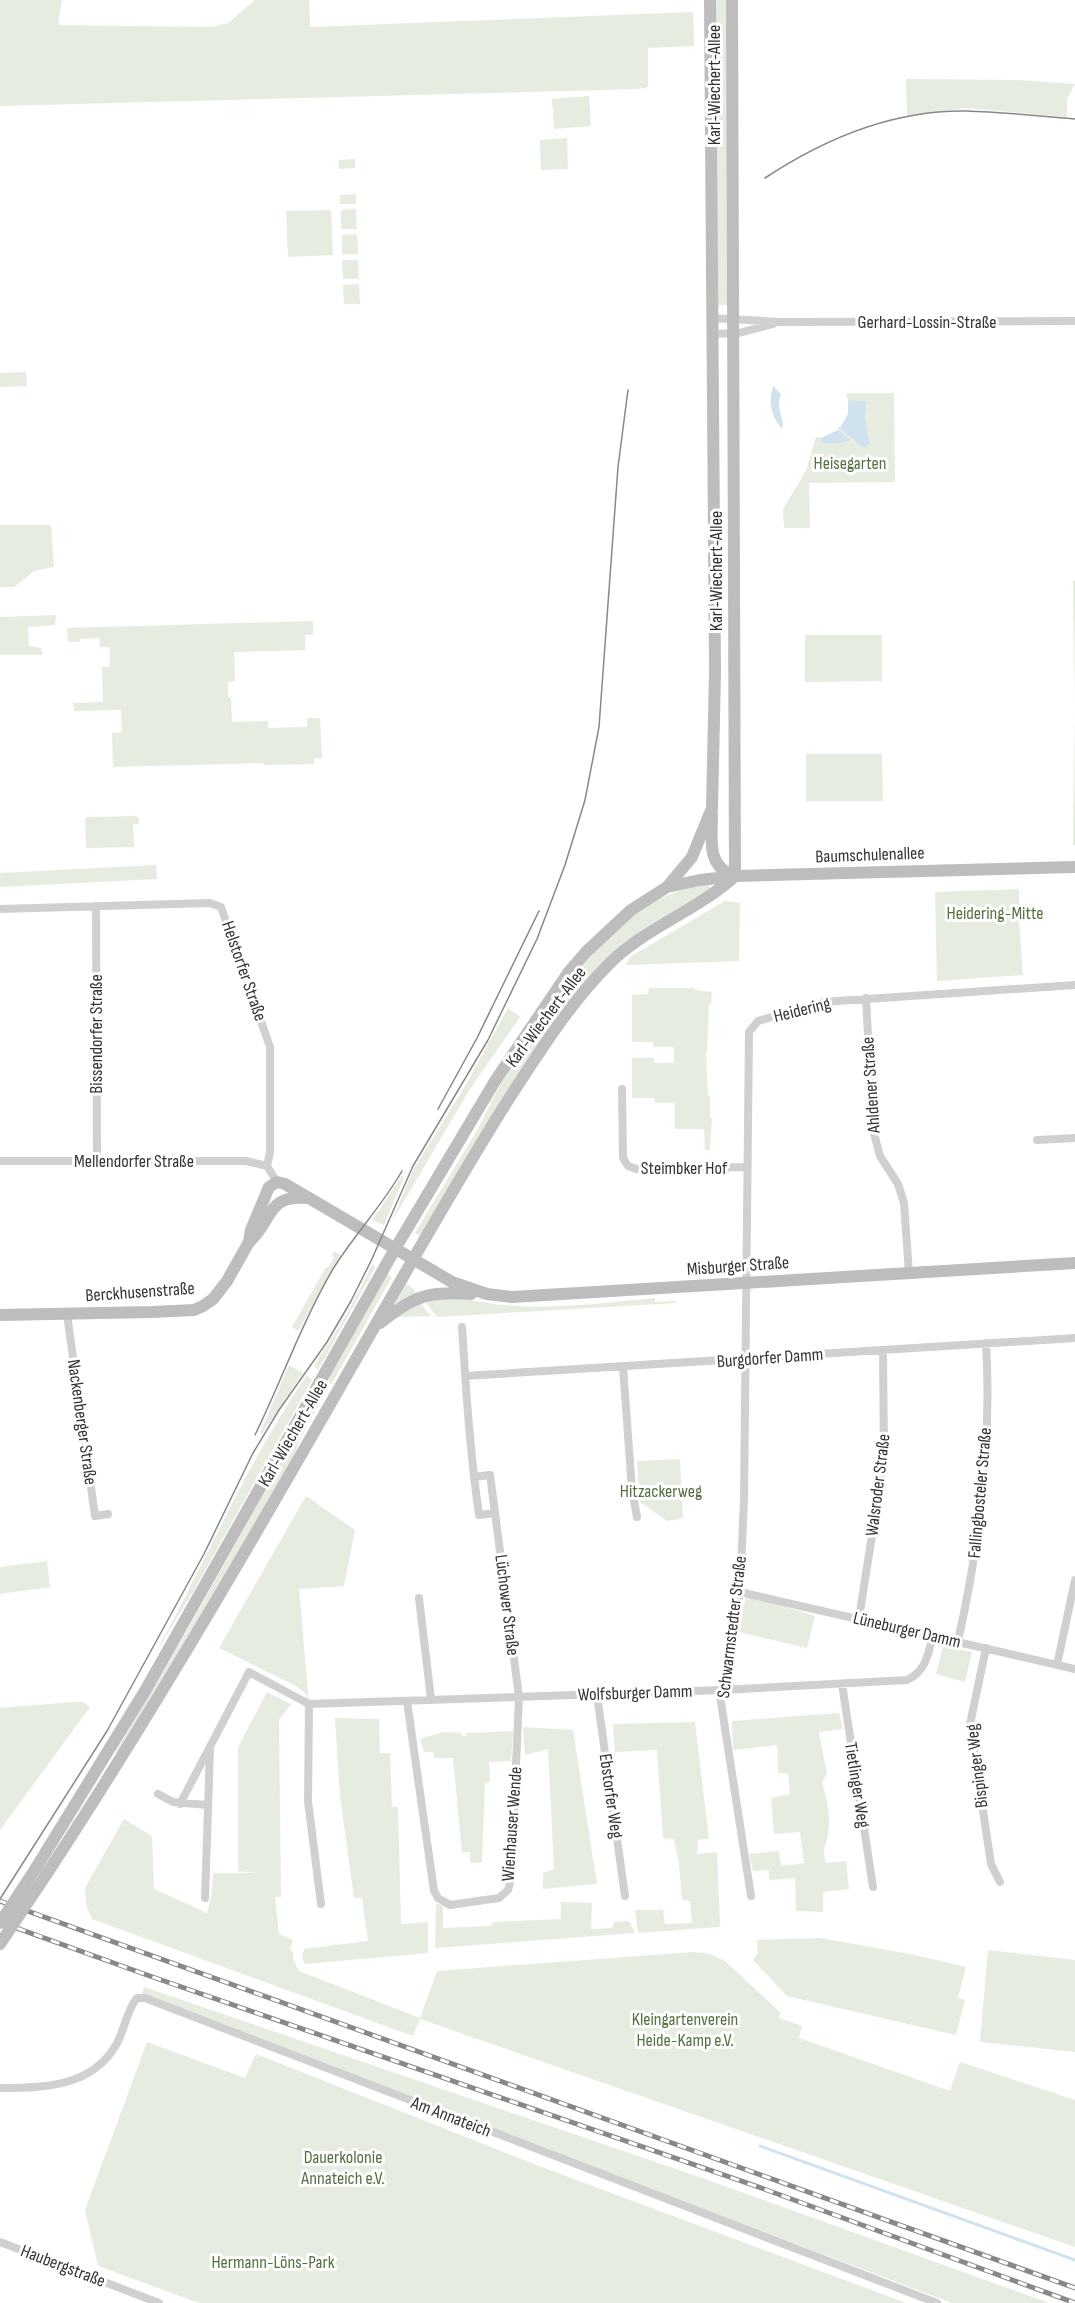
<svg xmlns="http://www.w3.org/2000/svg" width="1075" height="2303" viewBox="0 0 1075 2303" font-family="'Sofia Sans Condensed',sans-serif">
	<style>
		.green { fill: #e6ecdf }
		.water { fill: #cfe2ee }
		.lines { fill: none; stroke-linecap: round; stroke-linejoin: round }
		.stream { stroke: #cfe2ee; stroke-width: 3 }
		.street { stroke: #d0d0d0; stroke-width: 8 }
		.secondary { stroke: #bdbdbd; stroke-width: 12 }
		.tram { stroke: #888; stroke-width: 1.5 }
		.rail-casing { stroke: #888; stroke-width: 5 }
		.rail { stroke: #fff; stroke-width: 3; stroke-dasharray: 9; stroke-linecap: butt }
		.secondary-bridge { stroke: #bdbdbd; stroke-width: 12 }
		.labels { text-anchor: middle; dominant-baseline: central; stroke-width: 6; stroke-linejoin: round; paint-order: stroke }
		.street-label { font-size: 18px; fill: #333; stroke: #fff }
		.park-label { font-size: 18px; fill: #56703f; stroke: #fff }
	</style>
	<rect width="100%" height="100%" fill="#fff"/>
	<!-- green -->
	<path class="green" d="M0 0H62L58 25 212 27 228 23 255 0H309L310 27 693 12 694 46 648 48V87L639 89 0 106Z
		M710 0H731L733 305H711Z
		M906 79 1016 80 1075 84 1067 99V117L966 108 907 116Z
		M589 96 591 126 554 129 552 99Z
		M567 138 568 169 541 170 540 140Z
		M355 159V168L339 169V160Z
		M356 194V204H340V195Z
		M356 209 357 229H341V210Z
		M331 210 333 255 288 257 286 211Z
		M357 234 358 254H342V235Z
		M342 260H358L359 279H343Z
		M359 284 360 304H344L343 285Z
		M26 372 27 386 0 387V373Z
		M846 393H894L895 482 809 483 810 528H784L783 509 806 471 816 437 849 440 837 429 839 426 863 448 870 444 865 416 867 403 848 400Z
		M0 525H51L54 567 34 571 14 587H0Z
		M1073 581H1075L1074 706Z
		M56 615 55 625 28 627 29 646 41 648 42 655H0V617Z
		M313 621V635H305V650L234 652 235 681 228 682V697H231L232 722 268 721V728L307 727V718H320L322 758H314V764L264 765 263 763 113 767 112 733 122 732 121 710 74 711 73 703 103 702 102 667H110V647H100L99 638 80 639V642H68L67 628Z
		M805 635H882V681L805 682Z
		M1074 710 1075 845H1073Z
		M806 754H882L883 801H806Z
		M136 816 139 818V824L133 825 134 847 87 848 86 846 85 820 87 817Z
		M156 865 157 879 0 887V873Z
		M708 885 713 890C672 911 633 931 601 965L421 1237 415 1233C435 1199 456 1165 476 1132 485 1117 491 1101 499 1087 510 1067 524 1049 537 1030 577 970 629 892 708 885Z
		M1019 889V922L1023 975 937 981 935 892Z
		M725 901 740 903 739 961 626 965 630 957Z
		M649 988H695V990L712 992 711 1004H709L707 1053H706L708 1096 710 1097V1118H712L710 1150H705L704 1129H675V1103H655L654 1098H632V1058H654V1063H674V1047H654L653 1042H632V995L648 994Z
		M508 1008 520 1017 470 1089 391 1223 413 1170 465 1086Z
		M402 1176 404 1177 384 1225 372 1220Z
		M334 1251 341 1255 298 1331 292 1327 326 1267 328 1268 334 1258 332 1256Z
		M373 1263 375 1268 318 1370 314 1366 348 1312Z
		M387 1274 392 1277 331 1385 328 1379Z
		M406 1284 414 1289 416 1295 393 1307Z
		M463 1298C526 1314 591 1304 655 1298V1302L676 1301V1303L437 1317 427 1304 426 1299Z
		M420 1303 431 1316 398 1317Z
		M289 1365 303 1373 262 1434 260 1433Z
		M307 1375 312 1380 194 1590 153 1658C205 1563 246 1464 307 1375Z
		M323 1388 322 1399 299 1441 292 1461 247 1540 118 1752 116 1751 188 1629Z
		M680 1459 683 1518 667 1521 640 1502 637 1461Z
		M306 1496 355 1530 344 1586 299 1589 309 1704 306 1694 296 1686 219 1648Z
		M47 1561 50 1587 0 1594V1567Z
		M746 1595 815 1616 807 1648 739 1632Z
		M943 1646 972 1652 965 1682 936 1674Z
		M267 1692 291 1704 279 1720 281 1897H275L279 1934 293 1940 290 1950 293 1952V1959L299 1971 420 2018 437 1971 693 1952 710 1954 725 1961 780 2012 779 2018 802 2026 799 2038 950 2091 960 2062 1075 2100V2247L420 2019 413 2036 92 1919 86 1904 85 1888 124 1819 152 1836 154 1889 207 1913 212 1893 213 1873H257L238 1871V1747Z
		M73 1702H83L90 1707 0 1830V1708Z
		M839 1713 843 1729 819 1732 827 1774 822 1782C827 1799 831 1817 828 1835 825 1850 822 1845 826 1863L846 1861 849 1889 823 1892V1912L796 1911 795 1878 769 1880V1870L753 1871 749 1854 779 1851 781 1866 804 1863 800 1832 774 1834 771 1798 790 1794 788 1773H778L777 1745 733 1750 732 1721Z
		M335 1718 379 1719 380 1753H390L392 1807H398L401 1924 428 1922V1953L305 1964 302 1958 304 1949 368 1941 362 1898H354L340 1796Z
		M695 1722 709 1839 698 1840 697 1854 717 1852 720 1927 638 1933 635 1910H663L665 1924 692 1923 690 1901 682 1900 679 1864 674 1839 663 1838 657 1750 615 1752 613 1724Z
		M523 1727 573 1730 597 1884 543 1889V1873L554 1869 548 1749 525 1755Z
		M513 1731 511 1761 489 1762 490 1782 485 1783 482 1863H470V1852L462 1853 453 1758H434L433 1752H424L420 1739 443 1732 461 1733 462 1736H466V1733Z
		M561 1902 592 1903 591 1929 612 1928 614 1922 629 1921 635 1933 435 1948 436 1903 443 1906V1928L491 1926 494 1922 561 1919Z
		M820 1938 910 1954 966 1967 958 1998 965 2000 956 2035 787 1996 753 1960 758 1953 757 1940Z
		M988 1950 1075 1960V2052L980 2042Z
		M144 1987 705 2179 1049 2303H952L141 1996Z
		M147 2042 245 2078 256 2054 539 2166 906 2303H199L98 2266 85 2210Z"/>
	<!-- water -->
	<path class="water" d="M773 386 781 394C775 410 785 416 782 429 771 416 768 403 773 386Z
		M848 400 867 402 865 416 870 444 863 448 840 428 848 414Z
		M838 430 850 440 842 443H823L821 438Z"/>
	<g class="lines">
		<!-- stream -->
		<path class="stream" d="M760 2146 1075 2260"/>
		<!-- street -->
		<path class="street" d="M711 318 779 322 1075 321
			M712 334 739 333 773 324
			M96 906 97 1162
			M0 909 210 903 221 907 270 1047V1152L267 1166 277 1182
			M866 998 873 1130 880 1156 898 1184 904 1203 909 1273
			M622 1089 623 1158 628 1166 636 1169 747 1167
			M1037 1140 1075 1138
			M0 1161H246L267 1166
			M67 1314 95 1516 108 1514
			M462 1327C466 1390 470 1452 479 1515L495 1513 490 1475 474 1477
			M623 1367 632 1490 637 1517
			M465 1376 1075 1338
			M740 1592 1075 1669
			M419 1598 431 1699
			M859 1618 884 1459 883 1350
			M958 1641C980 1543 992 1444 986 1343
			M986 1648 970 1724 991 1864 1000 1882
			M1057 1665 1075 1580
			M842 1684 873 1887
			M597 1695 625 1896
			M407 1701 434 1891 438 1898 450 1905 499 1898 508 1890 511 1878 519 1697 495 1513
			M309 1704 722 1690 907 1680C926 1671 928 1655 933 1635
			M309 1704 308 1801 321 1904
			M158 1794 173 1802 207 1805
			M180 1804 249 1672 309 1704
			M751 1896 720 1696 735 1625 740 1592 744 1500 749 1032 758 1021 823 1002 1075 985
			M205 1898 210 1750
			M0 2088C43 2088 92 2087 116 2045 125 2030 126 2011 137 1998H145L937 2303
			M0 2242 159 2303"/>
		<!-- secondary -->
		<path class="secondary" d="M712 814C712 839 706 866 734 876
			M667 887 700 880 735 876 1075 867
			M249 1242C274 1220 265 1195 307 1198
			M0 1315 152 1312 194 1310 203 1306 213 1299 227 1281 249 1242 251 1230 269 1187 277 1182 285 1184 452 1282 487 1294 512 1297 1075 1263
			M380 1323C414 1296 427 1291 471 1294
			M36 1868 145 1691 395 1249 495 1081 568 973 586 952 631 910 667 887 692 857 712 808 715 672 710 0
			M46 1875C162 1698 267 1515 372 1331 417 1252 462 1173 510 1097 540 1051 570 1003 609 964 646 927 697 911 735 876L732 0"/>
		<!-- tram -->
		<path class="tram" d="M765 178C824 139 893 110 966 111 1002 112 1039 116 1075 119
			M438 1109 477 1038 539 911
			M255 1435C282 1380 302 1322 333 1269 354 1235 382 1206 402 1171
			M0 1899 107 1731 204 1554 253 1453 279 1410 327 1342 351 1301 371 1261 413 1166 488 1040 537 939 565 865 585 800 599 727 618 467 628 390"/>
		<defs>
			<path id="rail" d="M0 1901 1075 2288
				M0 1922 147 1975 764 2189 1075 2303"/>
		</defs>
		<!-- rail casing -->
		<use href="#rail" class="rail-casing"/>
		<!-- rail -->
		<use href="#rail" class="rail"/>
		<!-- secondary-bridge -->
		<path class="secondary-bridge" d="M0 1923 36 1868
			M0 1944 46 1875"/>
	</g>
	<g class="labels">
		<!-- street labels -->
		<g class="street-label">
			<text transform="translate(714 85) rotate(-90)">Karl-Wiechert-Allee</text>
			<text x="927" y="322">Gerhard-Lossin-Straße</text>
			<text transform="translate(716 571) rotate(-90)">Karl-Wiechert-Allee</text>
			<text transform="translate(870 855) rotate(-2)">Baumschulenallee</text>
			<text transform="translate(244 971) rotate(71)">Helstorfer Straße</text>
			<text transform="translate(802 1010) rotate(-14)">Heidering</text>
			<text transform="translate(546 1017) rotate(-53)">Karl-Wiechert-Allee</text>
			<text transform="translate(96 1034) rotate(-90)">Bissendorfer Straße</text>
			<text transform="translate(871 1085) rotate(-94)">Ahldener Straße</text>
			<text x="134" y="1161">Mellendorfer Straße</text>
			<text x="684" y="1168">Steimbker Hof</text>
			<text transform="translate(738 1266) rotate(-4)">Misburger Straße</text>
			<text transform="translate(140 1292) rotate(-4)">Berckhusenstraße</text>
			<text transform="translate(770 1358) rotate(-4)">Burgdorfer Damm</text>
			<text transform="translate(82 1422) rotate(82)">Nackenberger Straße</text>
			<text transform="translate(293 1433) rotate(-60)">Karl-Wiechert-Allee</text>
			<text transform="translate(878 1485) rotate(-83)">Walsroder Straße</text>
			<text transform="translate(980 1493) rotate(-85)">Fallingbosteler Straße</text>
			<text transform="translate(507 1605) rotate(83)">Lüchower Straße</text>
			<text transform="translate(732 1627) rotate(-83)">Schwarmstedter Straße</text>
			<text transform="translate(907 1630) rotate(13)">Lüneburger Damm</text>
			<text transform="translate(635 1693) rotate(-2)">Wolfsburger Damm</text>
			<text transform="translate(977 1766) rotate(-97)">Bispinger Weg</text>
			<text transform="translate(857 1785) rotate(81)">Tietlinger Weg</text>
			<text transform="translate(611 1796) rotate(82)">Ebstorfer Weg</text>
			<text transform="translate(512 1824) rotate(-86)">Wienhauser Wende</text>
			<text transform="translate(451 2117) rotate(21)">Am Annateich</text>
			<text transform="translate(63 2266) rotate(21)">Haubergstraße</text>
		</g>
		<!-- park labels -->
		<g class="park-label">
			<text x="850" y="463">Heisegarten</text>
			<text x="995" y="913">Heidering-Mitte</text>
			<text x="661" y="1491">Hitzackerweg</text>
			<text x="685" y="2019">Kleingartenverein<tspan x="685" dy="21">Heide-Kamp e.V.</tspan></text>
			<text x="343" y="2157">Dauerkolonie<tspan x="343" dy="21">Annateich e.V.</tspan></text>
			<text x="273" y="2262">Hermann-Löns-Park</text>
		</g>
	</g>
</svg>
